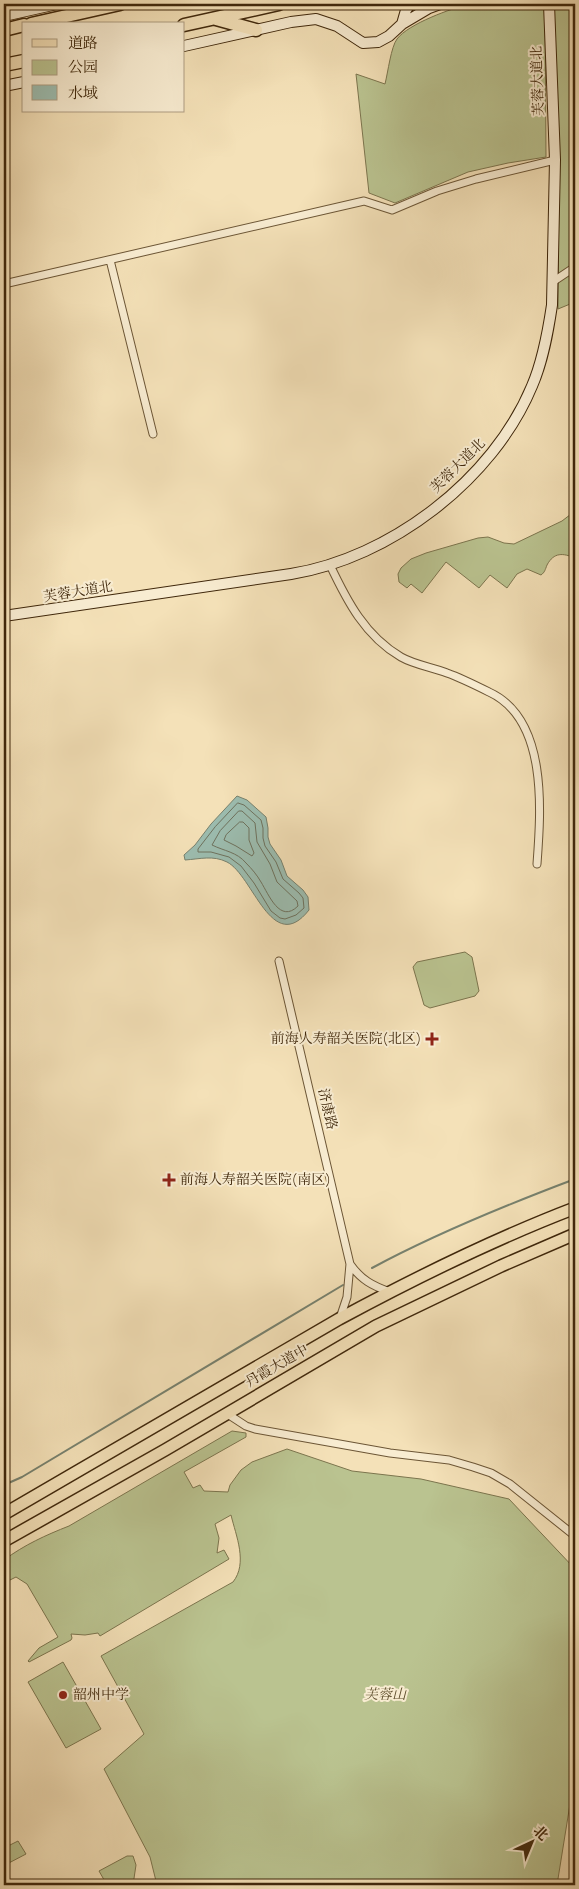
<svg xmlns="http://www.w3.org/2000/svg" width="579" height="1889" viewBox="0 0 579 1889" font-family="'Old Standard TT','Noto Serif SC',serif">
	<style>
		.green { fill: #bac390; stroke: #7c754e }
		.water { fill: #9cbdb0; stroke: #77816e }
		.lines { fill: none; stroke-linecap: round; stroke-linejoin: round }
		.shore { stroke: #6e725e; stroke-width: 1 }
		.stream { stroke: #77816e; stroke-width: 2 }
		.street-casing { stroke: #6c5636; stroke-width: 9 }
		.secondary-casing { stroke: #3f270b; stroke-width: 12 }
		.primary-casing { stroke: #3f270b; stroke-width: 14 }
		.highway-casing { stroke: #3f270b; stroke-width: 15 }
		.street { stroke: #f8ecd1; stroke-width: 7 }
		.secondary { stroke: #f8ecd1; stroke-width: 10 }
		.primary { stroke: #f4e1b8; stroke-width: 11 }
		.highway { stroke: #f4e1b8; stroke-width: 12 }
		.poi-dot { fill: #8f2418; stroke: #f8ecd1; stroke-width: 2 }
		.labels { text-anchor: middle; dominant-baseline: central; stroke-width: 4; stroke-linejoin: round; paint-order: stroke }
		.street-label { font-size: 14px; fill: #3f270b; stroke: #f8ecd1 }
		.poi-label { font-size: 14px; fill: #3f270b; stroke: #f8ecd1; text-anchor: start }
		.park-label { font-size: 14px; font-style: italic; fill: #5e4e2c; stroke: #f8ecd1 }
	</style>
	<rect width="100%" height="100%" fill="#f4e1b8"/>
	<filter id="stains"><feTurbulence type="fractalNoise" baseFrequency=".004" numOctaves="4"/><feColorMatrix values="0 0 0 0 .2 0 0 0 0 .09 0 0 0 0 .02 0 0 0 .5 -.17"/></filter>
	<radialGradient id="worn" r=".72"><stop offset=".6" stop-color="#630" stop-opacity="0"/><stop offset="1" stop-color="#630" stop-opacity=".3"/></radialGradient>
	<!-- green -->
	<path class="green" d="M470 4H545L546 157 508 163 468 172 395 203 369 193 356 74 385 84C388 72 391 47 397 39 408 24 452 8 470 4Z
		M554 4H575V302L558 309 559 160Z
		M575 511V558C563 553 554 552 547 565 545 570 545 572 541 575L527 569 517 574 507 588 490 575 479 588 446 562 422 593 411 584 407 588 399 582 398 574 401 568 411 559 426 553 478 538 488 537 504 543 514 544 562 521Z
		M465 952 472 957 479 991 475 996 430 1008 424 1005 413 967 417 962Z
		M232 1431 246 1433V1437L184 1472 193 1488 200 1485 204 1491 228 1492 230 1485 241 1470 252 1462 287 1449 352 1471 421 1479 509 1499 575 1569V1773L557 1885H157L150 1857 104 1769 144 1734 101 1656 233 1582C248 1563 236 1536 231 1515L215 1524 219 1538 217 1553 224 1550 229 1559 100 1636 98 1633 85 1635 71 1634 72 1638 71 1640 29 1662 28 1661 39 1648 58 1637 27 1584 16 1577 4 1583V1560C24 1545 46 1535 69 1526Z
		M63 1662 101 1729 66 1748 28 1682Z
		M18 1841 26 1854 5 1865 4 1862V1848Z
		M127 1856H133L136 1865 133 1885H107L99 1871Z"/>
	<!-- water -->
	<path class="water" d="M237 796 247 800 266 817 268 828V837L270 844 281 860 287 876 303 890 308 897 309 910C272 957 253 875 227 862 213 855 200 859 185 860L184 855 195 845 211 824Z"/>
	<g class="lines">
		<!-- shore -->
		<path class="shore" d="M238 803 244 805 261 820 263 828V838L265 846 276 862 283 879 299 893 303 898 304 908 296 915 285 919 280 918 271 911 254 883 241 866 229 857 211 852H198V849L215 827Z
			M239 811H242L255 823 257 842 270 864 277 882 297 901 298 906C280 924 269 895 261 882 257 875 252 869 246 863 237 852 224 851 212 845L220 831Z
			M240 822H243L249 828V840L254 853 252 856 236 846 224 840 226 835Z"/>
		<!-- stream -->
		<path class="stream" d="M372 1268C437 1233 506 1205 575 1179
			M4 1485 22 1477 343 1285"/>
		<defs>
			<path id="street" d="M110 260 153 434
				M554 281 575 267
				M4 284 364 201 392 210 437 191 476 179 555 160
				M330 565C347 601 365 636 401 657 415 665 432 667 447 673 461 678 475 685 489 692 548 719 541 810 537 864
				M279 961 350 1264 347 1297 340 1318
				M350 1264C361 1280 373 1286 390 1292
				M226 1413 246 1426 255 1429 390 1453 449 1460 473 1467 491 1473 510 1484 575 1536"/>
			<path id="secondary" d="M4 16 57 4
				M402 24 406 10 410 4
				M184 46 291 22 316 19 337 26 363 43 378 42 389 36 402 24 429 8 440 4
				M4 86 24 82
				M4 616 291 574C390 558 493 480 532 386 543 361 548 332 552 305L555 160 549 4"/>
			<path id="primary" d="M4 1514 339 1319C415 1278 494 1239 575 1208
				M4 1541 165 1450 376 1326 501 1266 575 1234"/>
			<path id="highway" d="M216 19 256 30
				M31 24 120 4
				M184 25 279 4
				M4 30 24 25
				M4 65 24 61"/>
		</defs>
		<!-- street casing -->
		<use href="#street" class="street-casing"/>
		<!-- secondary casing -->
		<use href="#secondary" class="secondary-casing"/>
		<!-- primary casing -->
		<use href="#primary" class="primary-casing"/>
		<!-- highway casing -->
		<use href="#highway" class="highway-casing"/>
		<!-- street -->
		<use href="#street" class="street"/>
		<!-- secondary -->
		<use href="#secondary" class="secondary"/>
		<!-- primary -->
		<use href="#primary" class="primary"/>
		<!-- highway -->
		<use href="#highway" class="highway"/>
	</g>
	<!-- markers -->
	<g class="poi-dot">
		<path d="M429.5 1031.5h5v5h5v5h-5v5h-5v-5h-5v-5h5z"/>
		<path d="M166.5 1172.5h5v5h5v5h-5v5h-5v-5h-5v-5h5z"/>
		<circle cx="63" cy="1695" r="5"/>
	</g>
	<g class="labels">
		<!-- street labels -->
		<g class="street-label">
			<text transform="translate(538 81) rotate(-92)">芙蓉大道北</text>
			<text transform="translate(458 466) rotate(-45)">芙蓉大道北</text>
			<text transform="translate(78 592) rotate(-9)">芙蓉大道北</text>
			<text transform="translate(327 1109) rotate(77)">济康路</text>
			<text transform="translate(277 1366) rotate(-30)">丹霞大道中</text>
		</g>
		<!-- poi labels -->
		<g class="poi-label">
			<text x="421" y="1039" text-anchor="end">前海人寿韶关医院(北区)</text>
			<text x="180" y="1180">前海人寿韶关医院(南区)</text>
			<text x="73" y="1695">韶州中学</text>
		</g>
		<!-- park labels -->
		<g class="park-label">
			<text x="385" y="1695">芙蓉山</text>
		</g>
	</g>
	<!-- margin -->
	<rect width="579" height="1889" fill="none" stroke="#f4e1b8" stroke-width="20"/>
	<rect x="5" y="5" width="569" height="1879" fill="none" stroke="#3f270b" stroke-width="2.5"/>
	<rect x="10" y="10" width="559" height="1869" fill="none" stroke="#3f270b"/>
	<!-- legend -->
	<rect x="22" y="22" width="162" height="90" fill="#f8ecd1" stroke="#ae9d82"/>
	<rect x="32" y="39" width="25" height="8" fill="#f4e1b8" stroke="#ae9d82"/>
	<text x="68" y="48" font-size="15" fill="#3f270b">道路</text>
	<rect x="32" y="60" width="25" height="15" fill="#bac390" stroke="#ae9d82"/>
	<text x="68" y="72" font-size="15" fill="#3f270b">公园</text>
	<rect x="32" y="85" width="25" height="15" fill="#9cbdb0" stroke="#ae9d82"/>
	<text x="68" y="98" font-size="15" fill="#3f270b">水域</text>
	<!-- north arrow -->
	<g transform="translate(532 1842) rotate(44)" stroke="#f8ecd1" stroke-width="4" paint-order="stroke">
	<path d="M0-4L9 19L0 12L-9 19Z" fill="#3f270b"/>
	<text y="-8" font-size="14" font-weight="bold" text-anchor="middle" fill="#3f270b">北</text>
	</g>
	<rect width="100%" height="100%" filter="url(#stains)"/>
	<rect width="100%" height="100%" fill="url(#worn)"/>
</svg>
